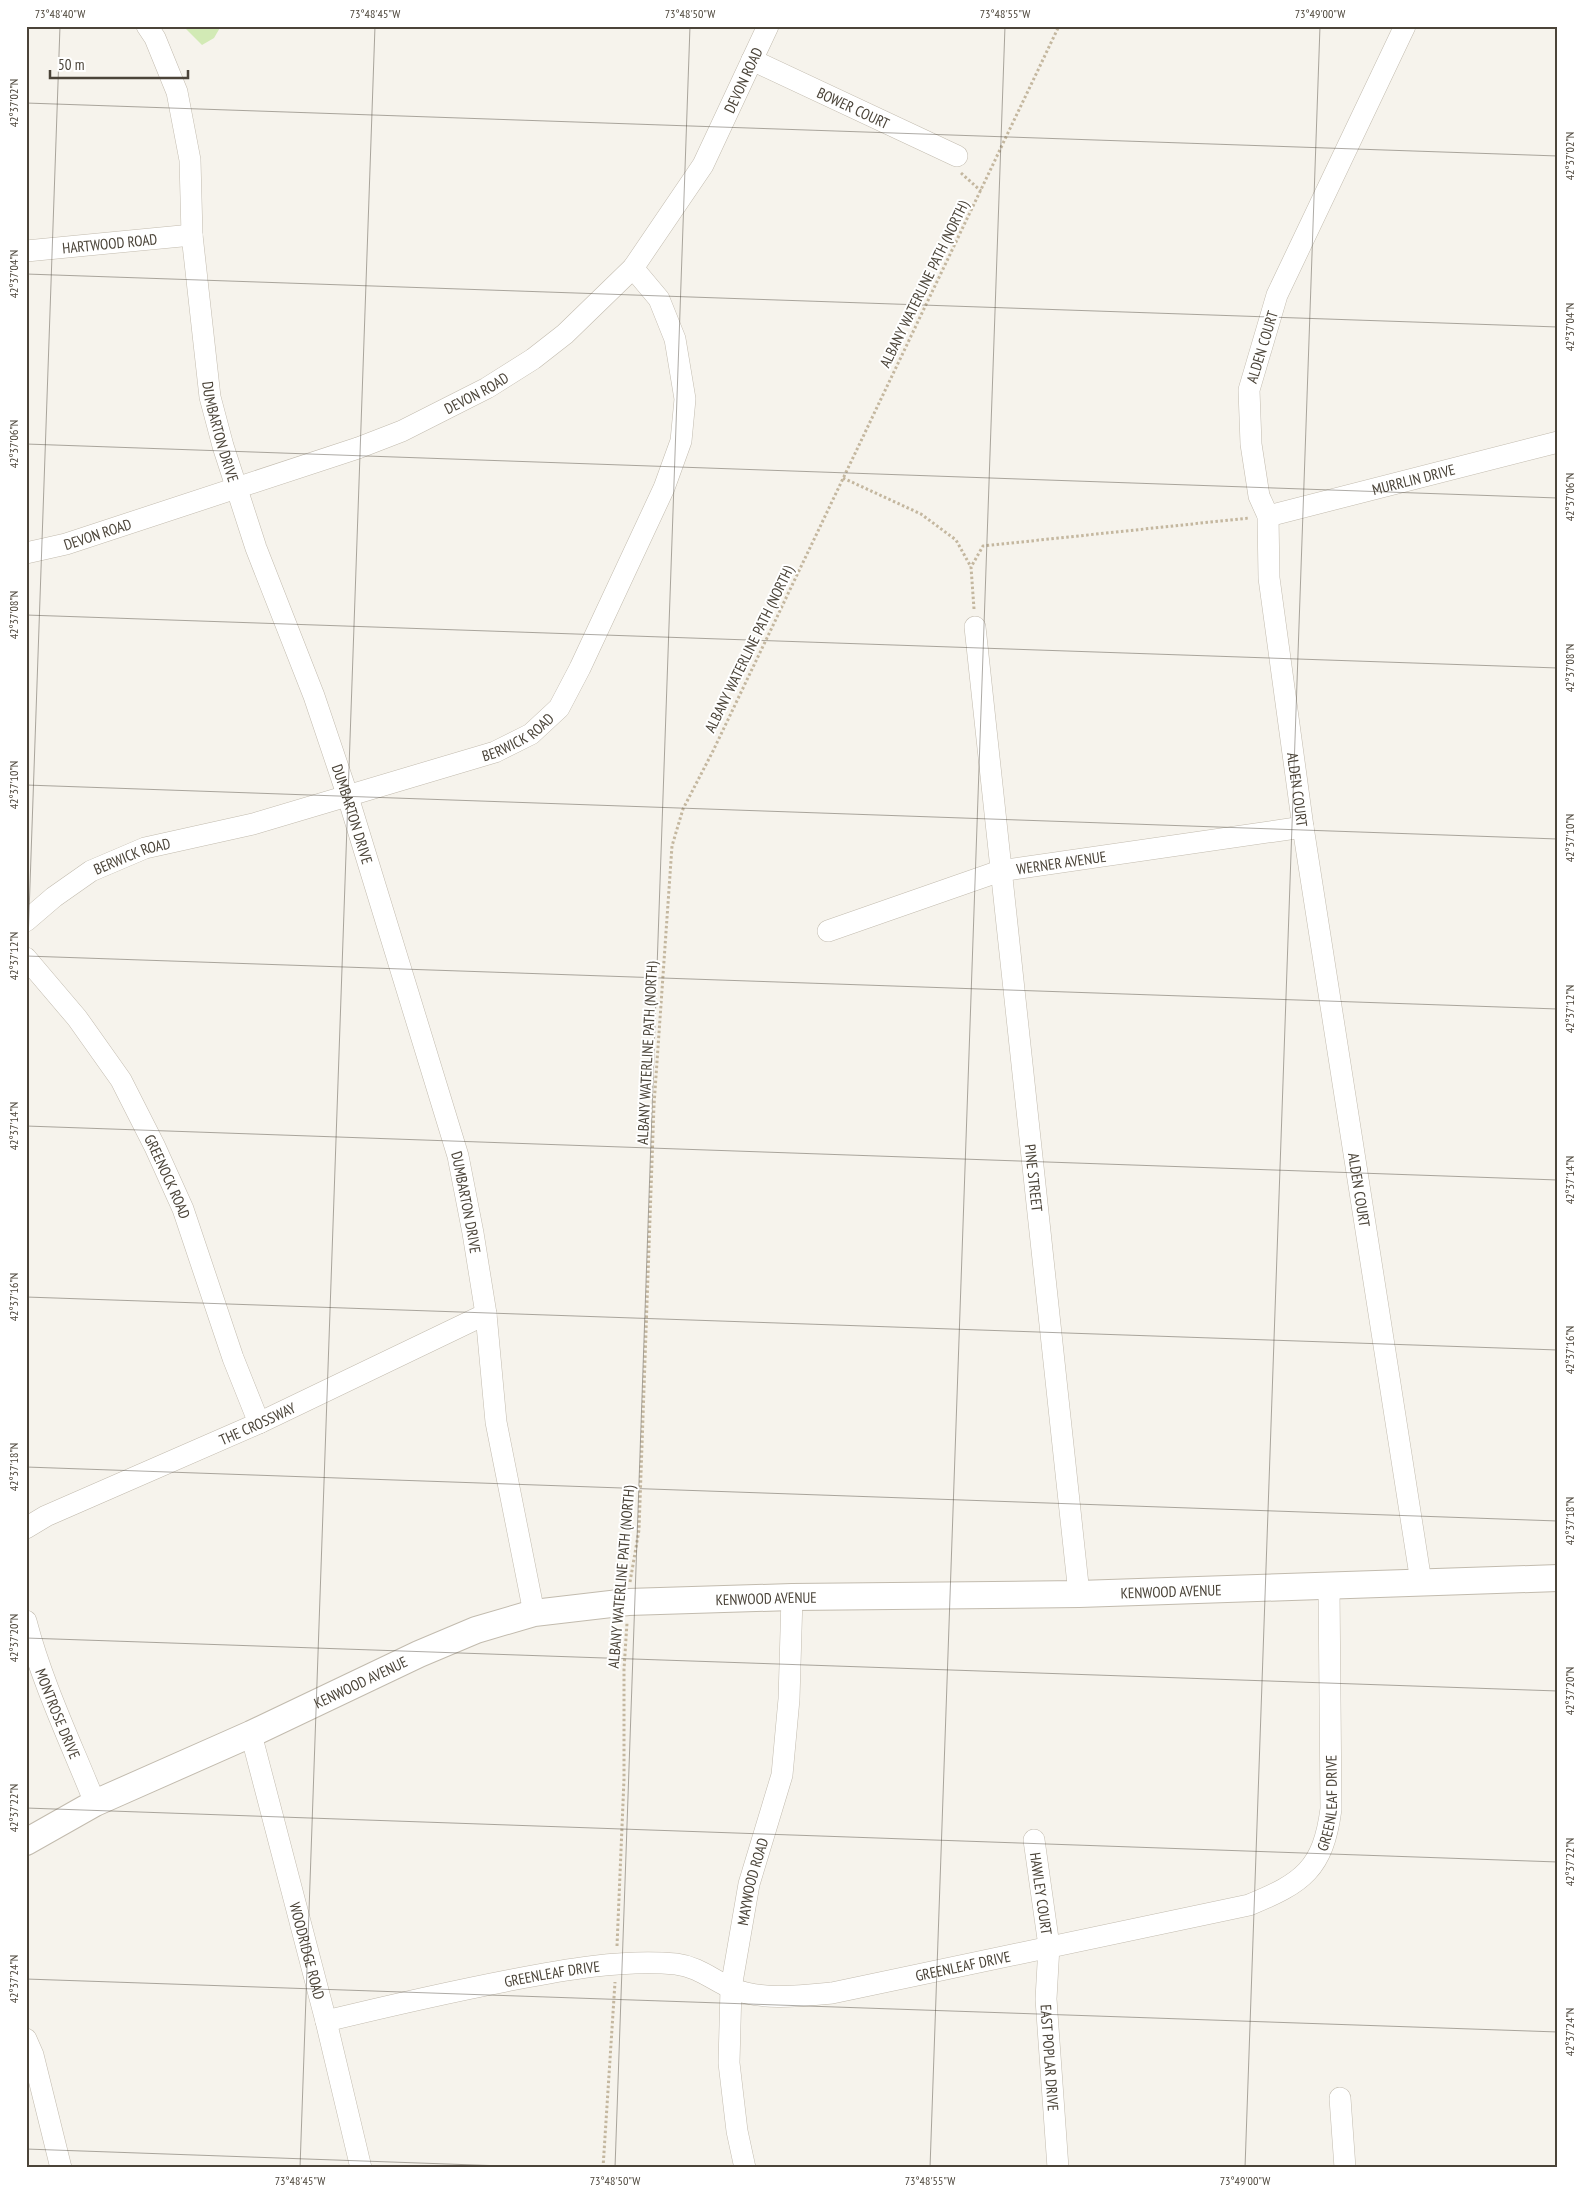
<svg xmlns="http://www.w3.org/2000/svg" width="1584" height="2194" viewBox="0 0 1584 2194" font-family="'PT Sans Narrow',sans-serif">
	<style>
		.green { fill: #d2eab5 }
		.lines { fill: none; stroke-linecap: round; stroke-linejoin: round }
		.minor-casing { stroke: #c2bbae; stroke-width: 22 }
		.tertiary-casing { stroke: #c2bbae; stroke-width: 28 }
		.path { stroke: #c4b79f; stroke-width: 3; stroke-dasharray: 2.5 2.5; stroke-linecap: butt }
		.minor { stroke: #fff; stroke-width: 21 }
		.tertiary { stroke: #fff; stroke-width: 26 }
		.ticks { fill: none; stroke: #4b4439; stroke-width: 1; stroke-opacity: 0.45 }
		.labels { text-anchor: middle; dominant-baseline: central; stroke-width: 4; stroke-linejoin: round; paint-order: stroke }
		.street-label { font-size: 15px; fill: #4b4439; stroke: #fff }
		.neatline { fill: none; stroke: #4b4439; stroke-width: 2 }
		.ticks-label { font-size: 12px; text-anchor: middle; fill: #4b4439 }
	</style>
	<rect width="100%" height="100%" fill="#f6f3ec"/>
	<!-- green -->
	<path class="green" d="M183 26H221L214 38 202 45Z"/>
	<g class="lines">
		<defs>
			<g id="minor">
				<path id="s1" d="M147 26 155 38 177 92 190 160 192 235 210 397 223 446 256 548 314 696 348 797 458 1156 473 1233 486 1314 496 1422 534 1613"/>
				<path id="s2" d="M1405 26 1277 295 1249 390 1251 444 1259 496 1268 516 1269 578 1303 827 1421 1582"/>
				<path id="s3" d="M752 60 957 156"/>
				<path id="s4" d="M26 251 192 235"/>
				<path id="s5" d="M1268 516 1558 442"/>
				<path id="s6" d="M26 553 66 544 358 448 402 431 487 388 533 359 565 334 633 268 703 165 768 26"/>
				<path id="s7" d="M975 627 1079 1594"/>
				<path id="s8" d="M26 921 54 897 91 871 145 848 253 824 495 752 531 734 559 708 580 668 664 488 681 441 685 399 675 339 659 299 633 268"/>
				<path id="s9" d="M828 931 1000 871 1303 827"/>
				<path id="s10" d="M26 958 77 1018 121 1080 155 1147 183 1209 233 1358 259 1423"/>
				<path id="s11" d="M26 1528 46 1516 259 1423 486 1314"/>
				<path id="s12" d="M26 1621C42 1683 71 1743 95 1803"/>
				<path id="s13" d="M251 1734 326 2021 361 2168"/>
				<path id="s14" d="M1034 1840 1049 1946 1046 1999 1058 2168"/>
				<path id="s15" d="M326 2021C388 2006 449 1992 511 1980 563 1970 622 1959 676 1964 699 1967 711 1979 731 1988 760 2001 801 1996 832 1993L1249 1905C1303 1883 1323 1869 1331 1809L1329 1587"/>
				<path d="M26 2039 33 2055 61 2168"/>
				<path d="M1340 2098 1345 2168"/>
				<path id="s16" d="M745 2168 737 2131 729 2063 731 1988 749 1884 782 1775 789 1699 792 1597"/>
			</g>
			<g id="tertiary">
				<path id="s17" d="M26 1842 95 1803 251 1734 419 1654 476 1630 534 1613 628 1602 792 1597 1079 1594 1558 1578"/>
			</g>
		</defs>
		<!-- minor casing -->
		<use href="#minor" class="minor-casing"/>
		<!-- tertiary casing -->
		<use href="#tertiary" class="tertiary-casing"/>
		<!-- path -->
		<path class="path" d="M961 173 981 191
			M843 478 921 514 956 540 971 567
			M974 609 971 567 983 546 1249 518
			M630 1582 639 1530 654 1105 672 846 683 809 713 751 1059 26
			M617 1946 624 1779V1669L627 1623
			M603 2168 615 1982"/>
		<!-- minor -->
		<use href="#minor" class="minor"/>
		<!-- tertiary -->
		<use href="#tertiary" class="tertiary"/>
	</g>
	<!-- ticks -->
	<path class="ticks" d="M26 103 1558 156M26 274 1558 327M26 444 1558 498M26 615 1558 668M26 785 1558 839M26 956 1558 1009M26 999 60 26M26 1126 1558 1180M26 1297 1558 1350M26 1467 1558 1521M26 1638 1558 1691M26 1808 1558 1862M26 1979 1558 2032M26 2149 559 2168M300 2168 375 26M615 2168 690 26M930 2168 1005 26M1245 2168 1320 26"/>
	<g class="labels">
		<!-- street labels -->
		<g class="street-label">
			<text stroke="none"><textPath href="#s6" startOffset="899">DEVON ROAD</textPath></text>
			<text stroke="none"><textPath href="#s3" startOffset="112">BOWER COURT</textPath></text>
			<text stroke="none"><textPath href="#s4" startOffset="84">HARTWOOD ROAD</textPath></text>
			<text transform="translate(924 284) rotate(-64)">ALBANY WATERLINE PATH (NORTH)</text>
			<text transform="translate(1262 347) rotate(-73)">ALDEN COURT</text>
			<text stroke="none"><textPath href="#s6" startOffset="479">DEVON ROAD</textPath></text>
			<text stroke="none"><textPath href="#s1" startOffset="416">DUMBARTON DRIVE</textPath></text>
			<text stroke="none"><textPath href="#s5" startOffset="150">MURRLIN DRIVE</textPath></text>
			<text stroke="none"><textPath href="#s6" startOffset="74">DEVON ROAD</textPath></text>
			<text transform="translate(749 649) rotate(-64)">ALBANY WATERLINE PATH (NORTH)</text>
			<text stroke="none"><textPath href="#s8" startOffset="531">BERWICK ROAD</textPath></text>
			<text stroke="none"><textPath href="#s2" startOffset="801">ALDEN COURT</textPath></text>
			<text stroke="none"><textPath href="#s1" startOffset="821">DUMBARTON DRIVE</textPath></text>
			<text stroke="none"><textPath href="#s8" startOffset="126">BERWICK ROAD</textPath></text>
			<text stroke="none"><textPath href="#s9" startOffset="244">WERNER AVENUE</textPath></text>
			<text transform="translate(647 1053) rotate(-87)">ALBANY WATERLINE PATH (NORTH)</text>
			<text stroke="none"><textPath href="#s10" startOffset="262">GREENOCK ROAD</textPath></text>
			<text stroke="none"><textPath href="#s7" startOffset="554">PINE STREET</textPath></text>
			<text stroke="none"><textPath href="#s2" startOffset="1206">ALDEN COURT</textPath></text>
			<text stroke="none"><textPath href="#s1" startOffset="1226">DUMBARTON DRIVE</textPath></text>
			<text stroke="none"><textPath href="#s11" startOffset="254">THE CROSSWAY</textPath></text>
			<text transform="translate(621 1577) rotate(-85)">ALBANY WATERLINE PATH (NORTH)</text>
			<text stroke="none"><textPath href="#s17" startOffset="1196">KENWOOD AVENUE</textPath></text>
			<text stroke="none"><textPath href="#s17" startOffset="791">KENWOOD AVENUE</textPath></text>
			<text stroke="none"><textPath href="#s17" startOffset="371">KENWOOD AVENUE</textPath></text>
			<text stroke="none"><textPath href="#s12" startOffset="98">MONTROSE DRIVE</textPath></text>
			<text stroke="none"><textPath href="#s15" startOffset="1086">GREENLEAF DRIVE</textPath></text>
			<text stroke="none"><textPath href="#s16" startOffset="290">MAYWOOD ROAD</textPath></text>
			<text stroke="none"><textPath href="#s14" startOffset="54">HAWLEY COURT</textPath></text>
			<text stroke="none"><textPath href="#s13" startOffset="224">WOODRIDGE ROAD</textPath></text>
			<text stroke="none"><textPath href="#s15" startOffset="652">GREENLEAF DRIVE</textPath></text>
			<text stroke="none"><textPath href="#s15" startOffset="231">GREENLEAF DRIVE</textPath></text>
			<text stroke="none"><textPath href="#s14" startOffset="219">EAST POPLAR DRIVE</textPath></text>
		</g>
	</g>
	<!-- border -->
	<rect width="1584" height="2194" fill="none" stroke="#ffffff" stroke-width="55"/>
	<!-- scale -->
	<path d="M50 70v8h138v-8" fill="none" stroke="#4b4439" stroke-width="2.5"/>
	<text x="58" y="70" font-size="15" fill="#4b4439" stroke="#ffffff" stroke-width="4" paint-order="stroke">50 m</text>
	<rect x="28" y="28" width="1528" height="2138" class="neatline"/>
	<g class="ticks-label">
		<text x="60" y="18">73°48'40"W</text>
		<text x="375" y="18">73°48'45"W</text>
		<text x="690" y="18">73°48'50"W</text>
		<text x="1005" y="18">73°48'55"W</text>
		<text x="1320" y="18">73°49'00"W</text>
		<text transform="translate(14 103) rotate(-90)" y="4">42°37'02"N</text>
		<text transform="translate(1570 156) rotate(-90)" y="4">42°37'02"N</text>
		<text transform="translate(14 274) rotate(-90)" y="4">42°37'04"N</text>
		<text transform="translate(1570 327) rotate(-90)" y="4">42°37'04"N</text>
		<text transform="translate(14 444) rotate(-90)" y="4">42°37'06"N</text>
		<text transform="translate(1570 497) rotate(-90)" y="4">42°37'06"N</text>
		<text transform="translate(14 615) rotate(-90)" y="4">42°37'08"N</text>
		<text transform="translate(1570 668) rotate(-90)" y="4">42°37'08"N</text>
		<text transform="translate(14 785) rotate(-90)" y="4">42°37'10"N</text>
		<text transform="translate(1570 838) rotate(-90)" y="4">42°37'10"N</text>
		<text transform="translate(14 956) rotate(-90)" y="4">42°37'12"N</text>
		<text transform="translate(1570 1009) rotate(-90)" y="4">42°37'12"N</text>
		<text transform="translate(14 1126) rotate(-90)" y="4">42°37'14"N</text>
		<text transform="translate(1570 1180) rotate(-90)" y="4">42°37'14"N</text>
		<text transform="translate(14 1297) rotate(-90)" y="4">42°37'16"N</text>
		<text transform="translate(1570 1350) rotate(-90)" y="4">42°37'16"N</text>
		<text transform="translate(14 1467) rotate(-90)" y="4">42°37'18"N</text>
		<text transform="translate(1570 1521) rotate(-90)" y="4">42°37'18"N</text>
		<text transform="translate(14 1638) rotate(-90)" y="4">42°37'20"N</text>
		<text transform="translate(1570 1691) rotate(-90)" y="4">42°37'20"N</text>
		<text transform="translate(14 1808) rotate(-90)" y="4">42°37'22"N</text>
		<text transform="translate(1570 1862) rotate(-90)" y="4">42°37'22"N</text>
		<text transform="translate(14 1979) rotate(-90)" y="4">42°37'24"N</text>
		<text transform="translate(1570 2032) rotate(-90)" y="4">42°37'24"N</text>
		<text x="300" y="2185">73°48'45"W</text>
		<text x="615" y="2185">73°48'50"W</text>
		<text x="930" y="2185">73°48'55"W</text>
		<text x="1245" y="2185">73°49'00"W</text>
	</g>
</svg>
